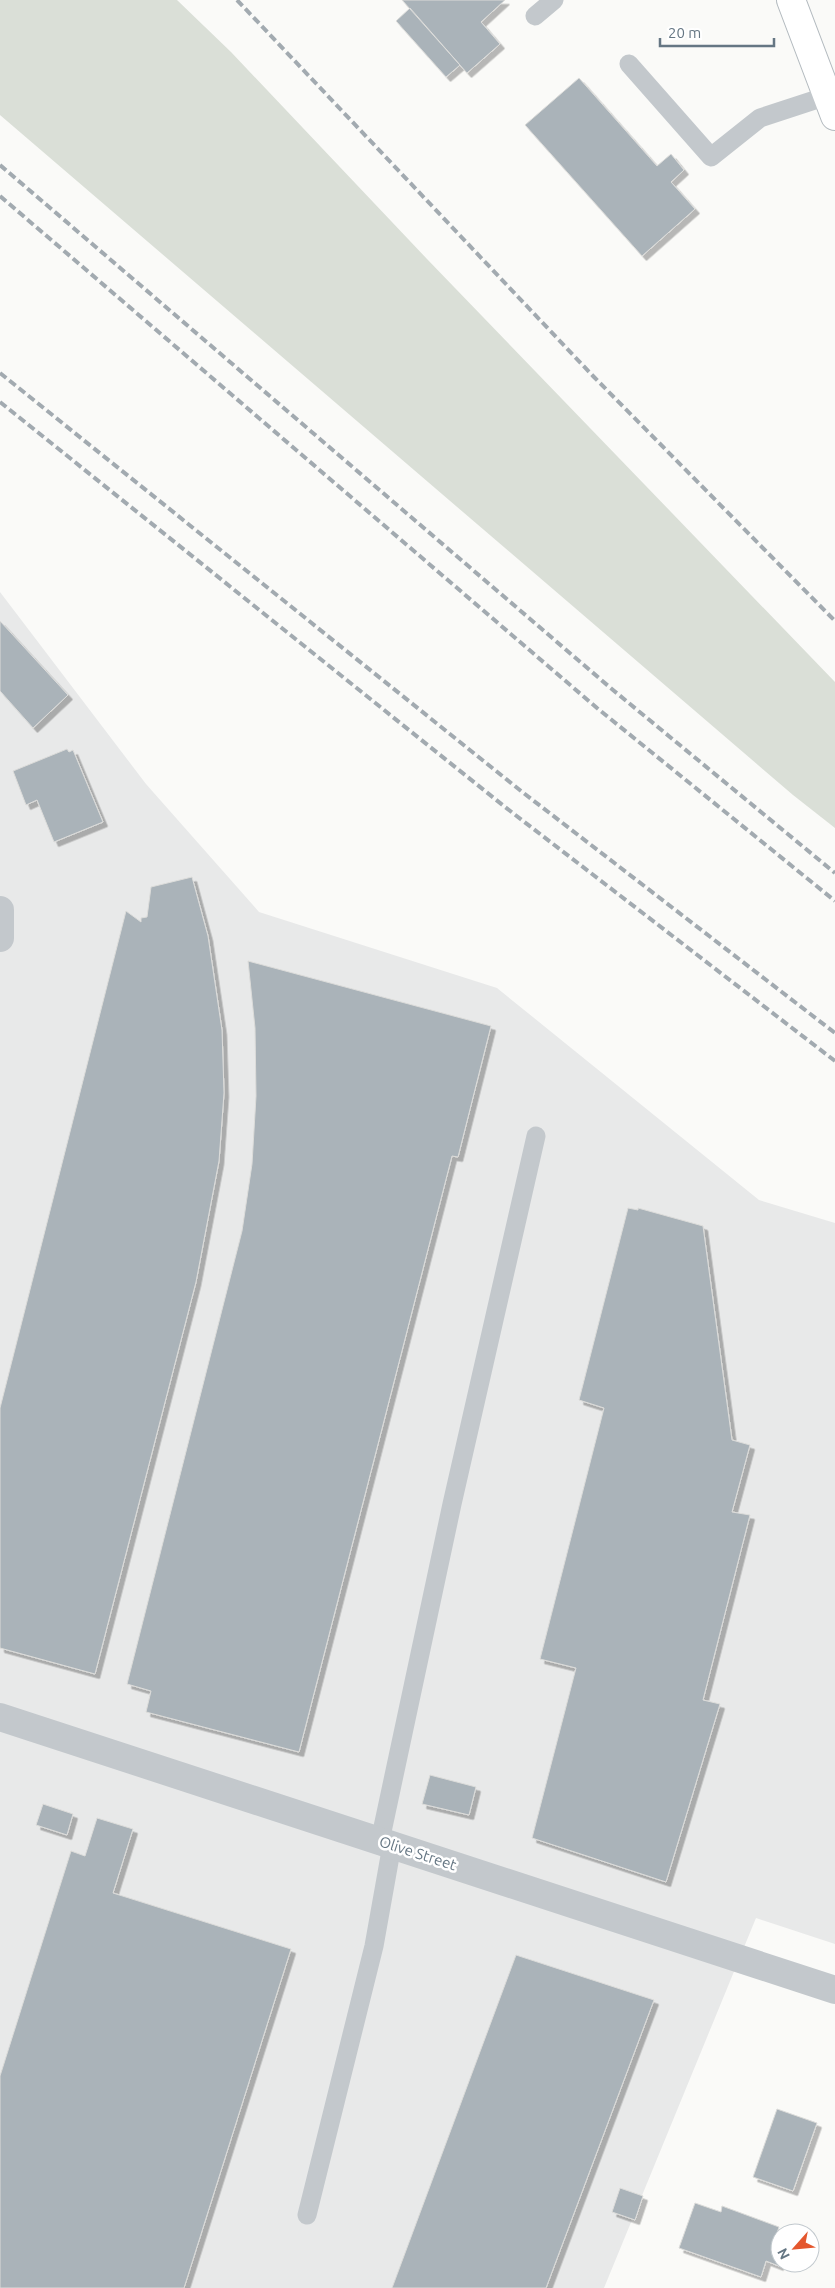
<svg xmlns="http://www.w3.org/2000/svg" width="835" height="2288" viewBox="0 0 835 2288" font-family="Ubuntu,sans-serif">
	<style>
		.built { fill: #e8e9e9 }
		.green { fill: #dadfd7 }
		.building { fill: #aab3b9; stroke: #dcdcda; filter: url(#shadow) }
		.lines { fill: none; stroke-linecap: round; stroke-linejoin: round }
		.secondary-casing { stroke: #b3babf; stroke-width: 30 }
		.lane { stroke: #c3c8cc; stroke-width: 19 }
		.street { stroke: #c3c8cc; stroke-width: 28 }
		.secondary { stroke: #fff; stroke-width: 28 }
		.rail { stroke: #a2aab0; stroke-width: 4; stroke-dasharray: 8 4; stroke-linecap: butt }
		.labels { text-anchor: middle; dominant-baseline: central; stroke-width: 5; stroke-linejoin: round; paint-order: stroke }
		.street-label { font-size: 15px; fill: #657683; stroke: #fff }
	</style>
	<defs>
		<filter id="shadow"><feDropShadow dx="4.5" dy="4.5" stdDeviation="0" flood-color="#0004"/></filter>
	</defs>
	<rect width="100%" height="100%" fill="#fafaf8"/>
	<!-- built -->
	<path class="built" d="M0 592 146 784 259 912 497 988 759 1200 835 1223V1944L756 1918 604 2288H0Z"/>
	<!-- green -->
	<path class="green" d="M0 0H177L231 52 427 259 835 682V828L793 795 0 115Z"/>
	<!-- building -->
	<path class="building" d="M402 0H505L481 22 500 44 467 73Z
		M410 8 460 65 446 77 396 21Z
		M579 78 657 166 671 154 684 170 671 182 695 209 642 256 525 125Z
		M0 621 68 695 33 728 0 691Z
		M67 749 69 752 73 750 103 822 54 842 37 800 26 805 13 771Z
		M192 877 208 936 222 1030 224 1093 219 1161 196 1282 95 1674 0 1648V1408L126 911 141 922V918L147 917 151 887Z
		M248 961 491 1026 458 1157 452 1156 299 1752 146 1712 151 1691 127 1684 242 1231 252 1164 256 1096 255 1028Z
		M628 1208 638 1210V1208L703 1226 732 1440 750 1445 732 1512 750 1515 703 1700 720 1704 666 1882 532 1838 576 1668 540 1659 604 1408 579 1400Z
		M430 1775 476 1787 469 1815 422 1804Z
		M43 1804 73 1814 67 1835 36 1825Z
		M97 1818 133 1829 113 1893 291 1949 184 2288H0V2076L71 1851 85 1856Z
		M516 1955 654 2000 546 2288H392Z
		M777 2109 817 2123 793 2191 753 2177Z
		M620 2188 643 2196 635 2220 612 2212Z
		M695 2203 721 2212 722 2206 779 2227 773 2246 780 2248 779 2266 766 2261 761 2277 679 2248Z"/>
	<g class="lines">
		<defs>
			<path id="secondary" d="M791 0 835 116"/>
		</defs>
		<!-- secondary casing -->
		<use href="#secondary" class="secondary-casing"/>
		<!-- lane -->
		<path class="lane" d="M535 16 554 0
			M629 64 711 157 760 118 827 96
			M380 1841 452 1504 536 1136
			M307 2215 374 1946 392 1845"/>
		<!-- street -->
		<path class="street" d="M0 910V938
			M0 1717 835 1990"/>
		<!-- secondary -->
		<use href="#secondary" class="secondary"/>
		<!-- rail -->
		<path class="rail" d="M237 0 593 376 835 621
			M0 165 613 690 835 873
			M0 196 597 708 835 901
			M0 373 521 791 835 1033
			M0 402 505 807 835 1061"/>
	</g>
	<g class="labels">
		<!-- street labels -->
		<g class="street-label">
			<text transform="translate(418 1853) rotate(18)">Olive Street</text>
		</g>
	</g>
	<!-- north arrow -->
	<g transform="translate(795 2248) rotate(243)"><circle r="24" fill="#ffffff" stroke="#c1c8cd"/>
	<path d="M0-4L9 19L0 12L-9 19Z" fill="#e4572e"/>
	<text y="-8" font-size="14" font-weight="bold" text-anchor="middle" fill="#657683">N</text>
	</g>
	<!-- scale -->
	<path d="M660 38v8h114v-8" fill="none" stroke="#657683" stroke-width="2.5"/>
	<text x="668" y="38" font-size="15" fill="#657683" stroke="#ffffff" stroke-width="4" paint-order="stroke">20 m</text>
</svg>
